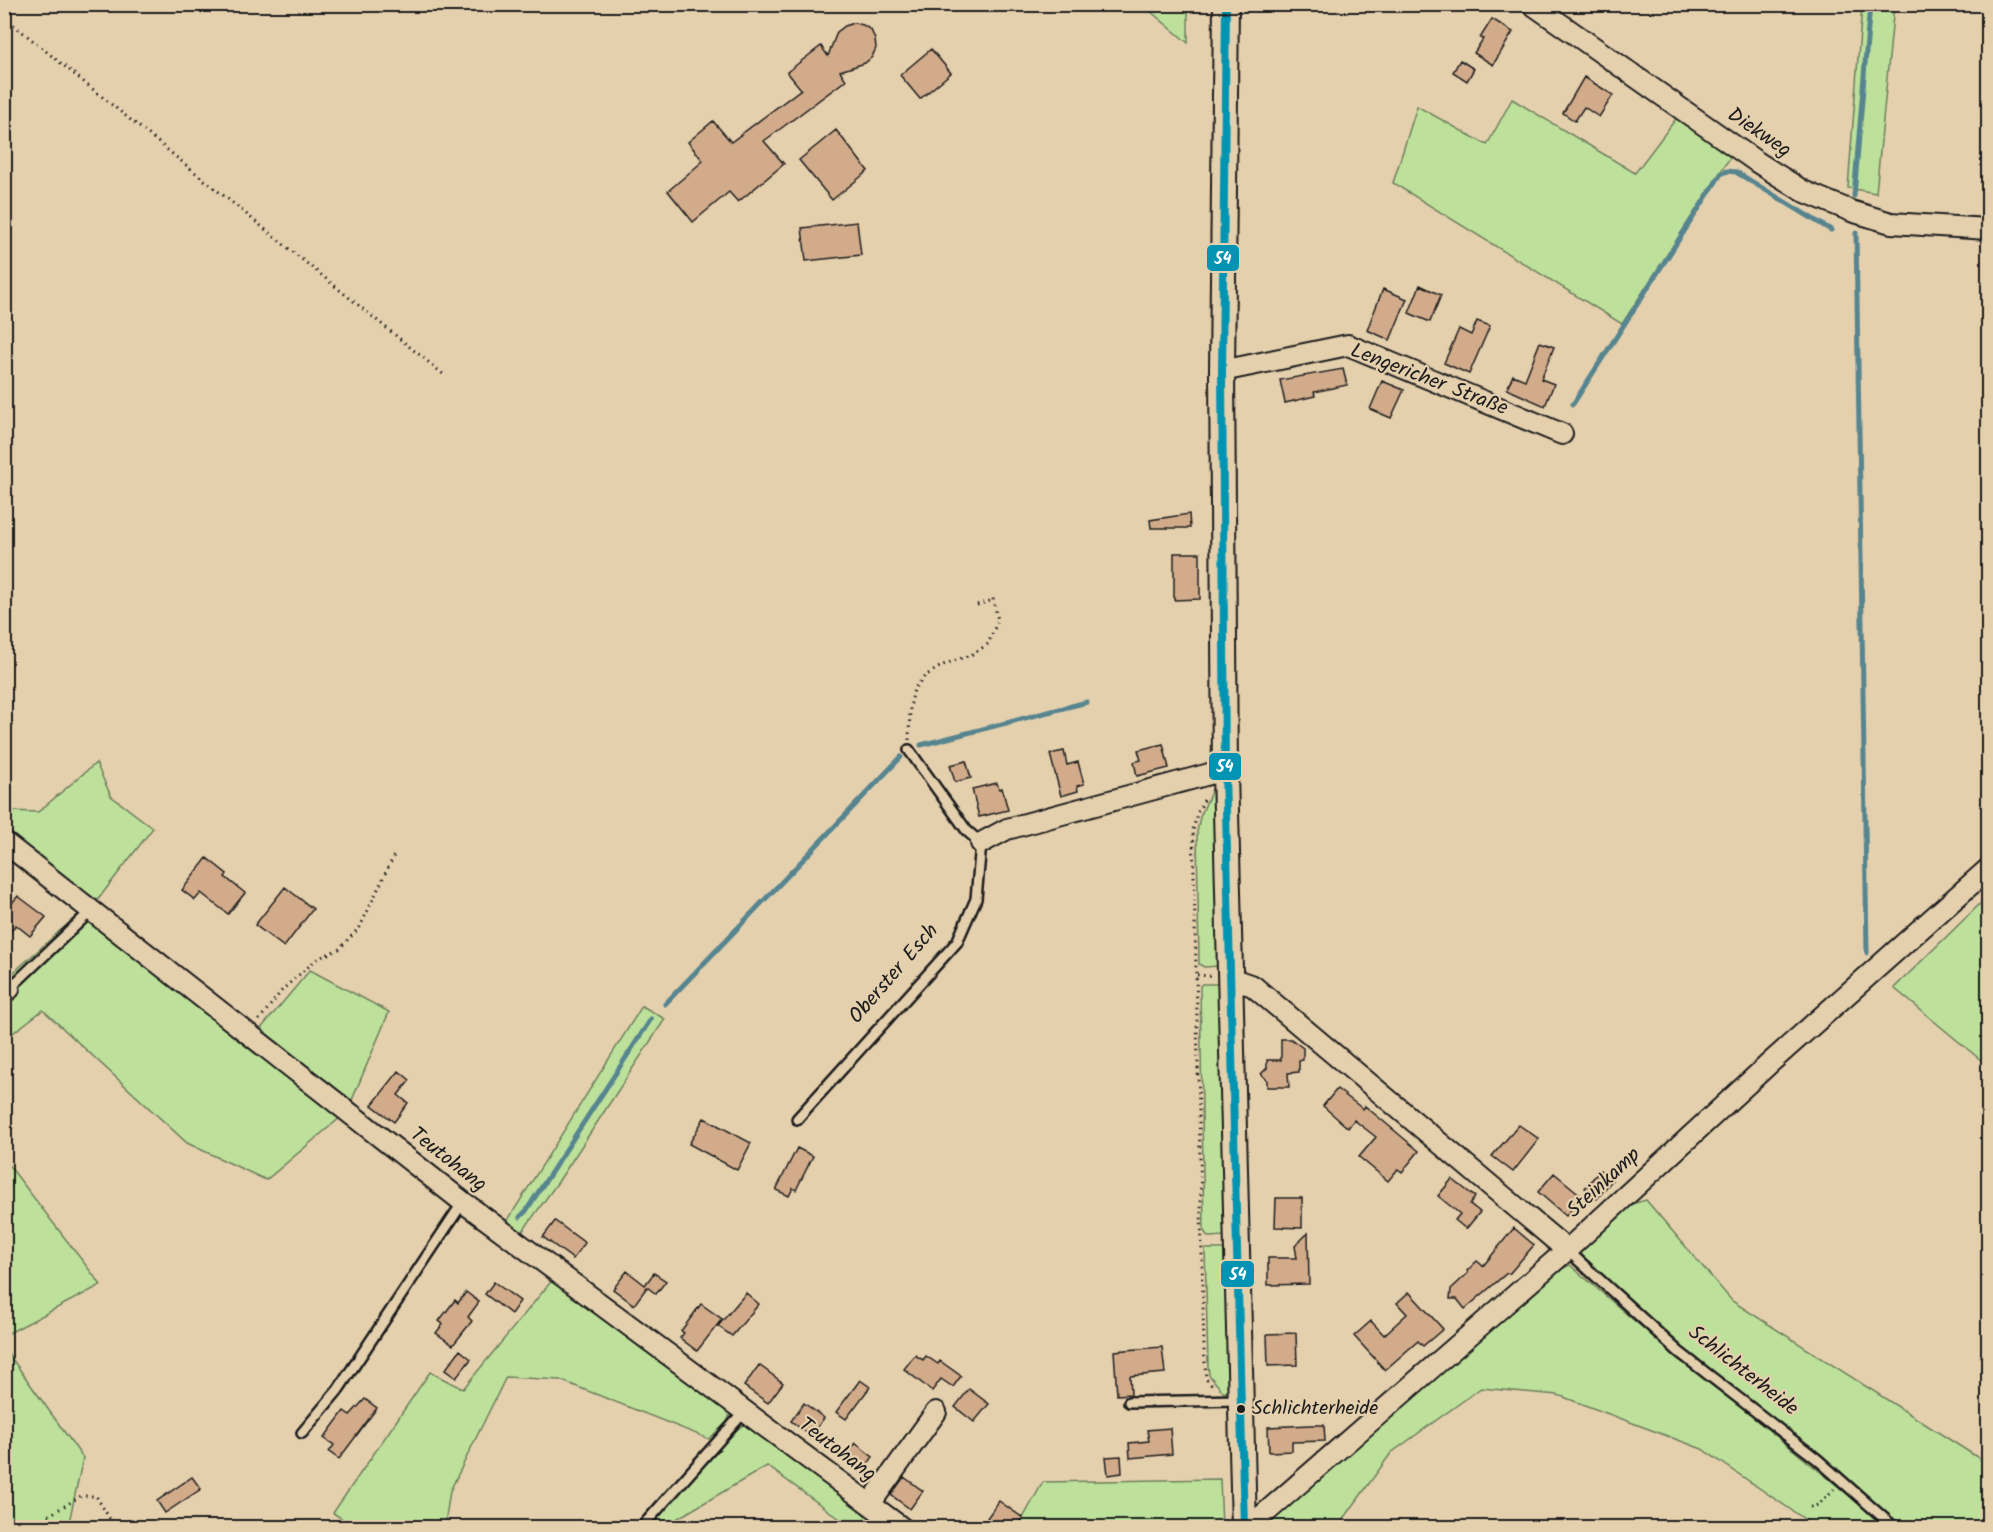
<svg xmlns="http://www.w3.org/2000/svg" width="1993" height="1532" viewBox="0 0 1993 1532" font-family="Kalam,sans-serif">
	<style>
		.green { fill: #bde19b; stroke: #6c7e5c; stroke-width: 1.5 }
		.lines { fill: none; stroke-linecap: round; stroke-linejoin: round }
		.stream { stroke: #57858f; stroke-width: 5 }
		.building { fill: #d2ab8b; stroke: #1c1c1c; stroke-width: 1.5 }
		.service-casing { stroke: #1c1c1c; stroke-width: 14 }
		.minor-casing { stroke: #1c1c1c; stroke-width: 24 }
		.tertiary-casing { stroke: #1c1c1c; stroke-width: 28 }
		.path { stroke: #1c1c1c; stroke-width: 3; stroke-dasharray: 1.5 4.5; stroke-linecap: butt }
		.service { stroke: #e5d0ae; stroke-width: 9 }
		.minor { stroke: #e5d0ae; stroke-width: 20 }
		.tertiary { stroke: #e5d0ae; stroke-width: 24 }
		.bus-1-casing { stroke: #e5d0ae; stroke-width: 12 }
		.bus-1 { stroke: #0494b3; stroke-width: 8 }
		.bus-dot { fill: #1c1c1c; stroke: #e5d0ae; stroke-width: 2 }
		.labels { text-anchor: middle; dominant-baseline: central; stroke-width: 4.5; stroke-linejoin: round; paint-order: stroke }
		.bus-label { font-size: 20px; fill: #1c1c1c; stroke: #e5d0ae; text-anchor: start }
		.street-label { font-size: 21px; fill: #1c1c1c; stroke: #e5d0ae }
		.line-badge { stroke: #e5d0ae; stroke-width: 2 }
		.badge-label { font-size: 16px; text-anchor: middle; font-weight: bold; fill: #fff }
	</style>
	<rect width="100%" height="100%" fill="#e5d0ae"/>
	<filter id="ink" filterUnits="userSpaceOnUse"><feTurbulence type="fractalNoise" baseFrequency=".0167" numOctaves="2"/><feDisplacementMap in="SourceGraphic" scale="12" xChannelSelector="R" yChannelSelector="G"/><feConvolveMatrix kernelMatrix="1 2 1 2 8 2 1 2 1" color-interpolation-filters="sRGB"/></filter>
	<g filter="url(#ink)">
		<!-- green -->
		<path class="green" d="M1143 5H1188V43Z
			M1862 5H1894L1876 193 1848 188Z
			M1512 99 1635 173 1678 116 1731 156 1622 324 1393 183 1417 106 1487 145Z
			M96 763 111 796 153 828 96 902 258 1032 310 970 389 1012 349 1107 341 1117 266 1180 187 1143 43 1010 5 1039V980L81 912 5 849V811L38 812Z
			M1214 785 1220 966 1204 967 1199 964 1197 832 1200 817Z
			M1988 896V1066L1894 988Z
			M1202 984H1219L1228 1236 1208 1237 1204 1231 1200 986Z
			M642 1006 665 1019 558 1182 520 1235 506 1223Z
			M4 1159 101 1285 5 1335H4Z
			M1646 1200 1732 1301 1988 1464V1527H1903L1750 1400 1680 1347 1581 1256 1580 1246 1624 1206Z
			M1205 1249H1228L1232 1389 1224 1393 1209 1375 1208 1366Z
			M1570 1265 1631 1318 1888 1527H1816L1702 1449 1558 1395 1481 1388 1391 1453 1338 1527 1264 1528 1550 1274Z
			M554 1278 732 1409 727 1422 709 1439 560 1380 506 1377 450 1491 446 1517 447 1527H355L333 1513 430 1372 463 1389Z
			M5 1349 83 1458 68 1527H5Z
			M749 1421 893 1527H851L767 1466 663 1527 650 1528C678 1494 712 1444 749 1421Z
			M1220 1479 1222 1527H1018L1043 1482Z"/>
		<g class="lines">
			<!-- stream -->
			<path class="stream" d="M1854 196 1870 4
				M1856 233 1867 953
				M1573 404 1721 174 1727 171 1736 172 1831 230
				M921 745 1087 702
				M665 1004 901 757
				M520 1217 526 1211 651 1019"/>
		</g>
		<!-- building -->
		<path class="building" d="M1492 19 1513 32 1493 65 1474 53 1483 39 1480 38Z
			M854 23 863 25 871 30 875 39 876 48 872 57 865 63 840 71 846 80 764 141 784 164 738 202 729 192 693 222 668 191 703 161 688 142 713 121 731 142 801 89 787 72 821 46 828 56 837 32 845 26Z
			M931 49 951 73 920 99 900 75Z
			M1460 60 1474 69 1467 81 1453 72Z
			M1584 77 1613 95 1599 117 1584 107 1575 121 1563 113Z
			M836 130 868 171 832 200 799 160Z
			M857 222 861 255 806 261 802 228Z
			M1420 285 1441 295 1430 322 1409 313Z
			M1383 289 1407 299 1390 340 1367 330Z
			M1477 321 1490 326 1469 374 1444 363 1459 329 1471 335Z
			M1540 342 1554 347 1541 379 1554 384 1545 406 1507 389 1513 375 1525 380Z
			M1343 369 1347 385 1314 392 1315 396 1285 403 1280 380Z
			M1382 381 1404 390 1391 418 1370 409Z
			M1189 514 1190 528H1151L1150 520Z
			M1174 553H1200V599L1174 600Z
			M1163 744 1169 768 1137 776 1134 762 1141 760 1138 750Z
			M1064 751 1067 765 1078 762 1084 784 1077 786 1078 791 1061 796 1050 754Z
			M966 761 971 778 955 782 950 765Z
			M997 783 999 789 1002 788 1008 810 979 817 972 789Z
			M207 858 227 874 225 877 245 893 228 914 201 893 195 900 182 890Z
			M285 887 313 909 284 947 255 925Z
			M18 896 46 917 30 936 16 925 4 939V912Z
			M1281 1039H1291L1303 1048V1060L1299 1061V1072L1288 1073 1289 1087H1267V1080L1261 1074 1267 1068V1060H1281Z
			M399 1071 410 1080 398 1095 408 1103 394 1122 372 1105Z
			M1337 1089 1363 1109 1365 1106 1419 1151 1402 1172 1398 1169 1388 1181 1359 1157 1376 1137 1354 1120 1348 1128 1323 1106Z
			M704 1118 751 1143 737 1170 689 1144Z
			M1519 1125 1539 1139 1513 1172 1492 1156Z
			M797 1148 813 1156 796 1190 793 1188 789 1196 776 1190Z
			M1600 1170 1612 1180 1597 1199 1585 1188Z
			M1554 1173 1582 1196 1566 1216 1538 1192Z
			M1452 1179 1475 1197 1470 1204 1480 1212 1466 1229 1455 1220 1460 1214 1438 1196Z
			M1276 1198H1302V1228L1275 1227Z
			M555 1221 585 1243 573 1259 543 1237Z
			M1514 1228 1534 1245 1509 1274 1507 1273 1465 1309 1457 1299H1450L1451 1289 1468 1273 1467 1271 1477 1261 1483 1266Z
			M1308 1233 1309 1284 1268 1285V1258H1297L1295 1246Z
			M627 1271 645 1285 654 1273 666 1281 656 1294 647 1287 634 1305 613 1289Z
			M494 1282 520 1301 511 1314 485 1294Z
			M466 1292 479 1302 468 1317 472 1321 453 1345 436 1333 443 1324 439 1321 455 1300 458 1303Z
			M1409 1292 1443 1329 1423 1346 1418 1341 1385 1370 1354 1336 1371 1321 1384 1335 1407 1314 1397 1303Z
			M746 1293 759 1304 732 1336 718 1326Z
			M701 1304 722 1319 697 1351 680 1338 684 1333 681 1331Z
			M1296 1333 1297 1365 1268 1366 1267 1334Z
			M1162 1347 1165 1373 1130 1376 1131 1394 1117 1395 1114 1351Z
			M460 1350 471 1359 456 1378 445 1370Z
			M915 1355 923 1360 926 1356 938 1364 940 1361 961 1376 953 1387 941 1379 932 1391 904 1369Z
			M759 1365 783 1383 768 1403 744 1386Z
			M860 1380 870 1387 846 1419 836 1412Z
			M969 1389 989 1404 974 1422 955 1407Z
			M365 1399 377 1408 339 1459 329 1452 334 1445 324 1438 344 1411 350 1415Z
			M804 1403 824 1418 811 1436 791 1421Z
			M1310 1425H1324L1325 1441 1292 1442V1451L1269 1452 1268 1427Z
			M1170 1428 1172 1454 1130 1458 1129 1443 1149 1441 1147 1430Z
			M855 1443 873 1457 861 1473 844 1459Z
			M1121 1456 1122 1473 1108 1475 1106 1457Z
			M192 1477 201 1489 165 1513 157 1501Z
			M904 1477 923 1491 910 1509 891 1495Z
			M999 1501 1023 1518 1017 1527H1000L987 1518Z"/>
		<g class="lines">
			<defs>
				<path id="service" d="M9 989 92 910
					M797 1119 957 942 976 899 981 843 967 831 909 750
					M1567 1250 1679 1352 1817 1459 1895 1528
					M1129 1402 1240 1400
					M302 1433 338 1390 463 1202
					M641 1528 745 1411"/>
				<path id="minor" d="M1532 4 1757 162 1803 191 1851 211 1891 223 1988 229
					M1222 371 1348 345 1562 434
					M4 842 463 1202 902 1528
					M981 843 1007 829 1213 773 1225 772
					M1230 978 1253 986 1567 1250
					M4 993 9 989
					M870 1504 936 1412
					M1248 1528 1567 1250 1771 1062 1988 869"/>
				<path id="tertiary" d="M1226 4 1222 371 1225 772 1244 1528"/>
			</defs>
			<!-- service casing -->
			<use href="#service" class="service-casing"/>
			<!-- minor casing -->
			<use href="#minor" class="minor-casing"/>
			<!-- tertiary casing -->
			<use href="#tertiary" class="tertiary-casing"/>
			<!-- path -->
			<path class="path" d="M4 17 443 374
				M977 605 993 600
				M909 740 910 708 914 689 925 676 943 665 973 654 988 644 998 620 992 595
				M1204 800 1197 814 1193 830 1204 1350 1206 1379 1214 1388
				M1197 975 1210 976
				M259 1020 283 989 317 959 339 949 360 927 395 853
				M1810 1507 1818 1505 1834 1489
				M28 1528 81 1496H96L111 1521"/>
			<!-- service -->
			<use href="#service" class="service"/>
			<!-- minor -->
			<use href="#minor" class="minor"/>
			<!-- tertiary -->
			<use href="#tertiary" class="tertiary"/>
			<defs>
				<path id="bus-1" d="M1226 4 1222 371 1225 772 1244 1528"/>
			</defs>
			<!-- bus-1 casing -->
			<use href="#bus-1" class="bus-1-casing"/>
			<!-- bus-1 -->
			<use href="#bus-1" class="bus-1"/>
		</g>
	</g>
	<!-- markers -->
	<circle class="bus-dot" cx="1241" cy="1409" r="5"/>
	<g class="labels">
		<!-- bus labels -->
		<g class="bus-label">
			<text x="1252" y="1409">Schlichterheide</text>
		</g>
		<!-- street labels -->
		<g class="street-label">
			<text transform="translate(1759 133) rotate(34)">Diekweg</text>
			<text transform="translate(1429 380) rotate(21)">Lengericher Straße</text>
			<text transform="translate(894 974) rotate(-49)">Oberster Esch</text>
			<text transform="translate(448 1160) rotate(38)">Teutohang</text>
			<text transform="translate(1604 1183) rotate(-43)">Steinkamp</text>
			<text transform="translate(1743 1371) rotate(38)">Schlichterheide</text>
			<text transform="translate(837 1450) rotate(37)">Teutohang</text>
		</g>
	</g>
	<g class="line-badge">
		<rect x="1206" y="244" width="34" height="28" rx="6" fill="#0494b3"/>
		<rect x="1208" y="752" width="34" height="29" rx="6" fill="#0494b3"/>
		<rect x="1220" y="1260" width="35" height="28" rx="6" fill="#0494b3"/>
	</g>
	<g class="badge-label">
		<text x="1223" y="264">54</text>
		<text x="1225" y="772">54</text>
		<text x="1238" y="1280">54</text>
	</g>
	<!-- margin -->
	<rect width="1993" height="1532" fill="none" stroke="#e5d0ae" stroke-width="24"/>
	<rect x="12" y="12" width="1969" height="1508" fill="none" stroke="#1c1c1c" stroke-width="2" filter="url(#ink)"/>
</svg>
